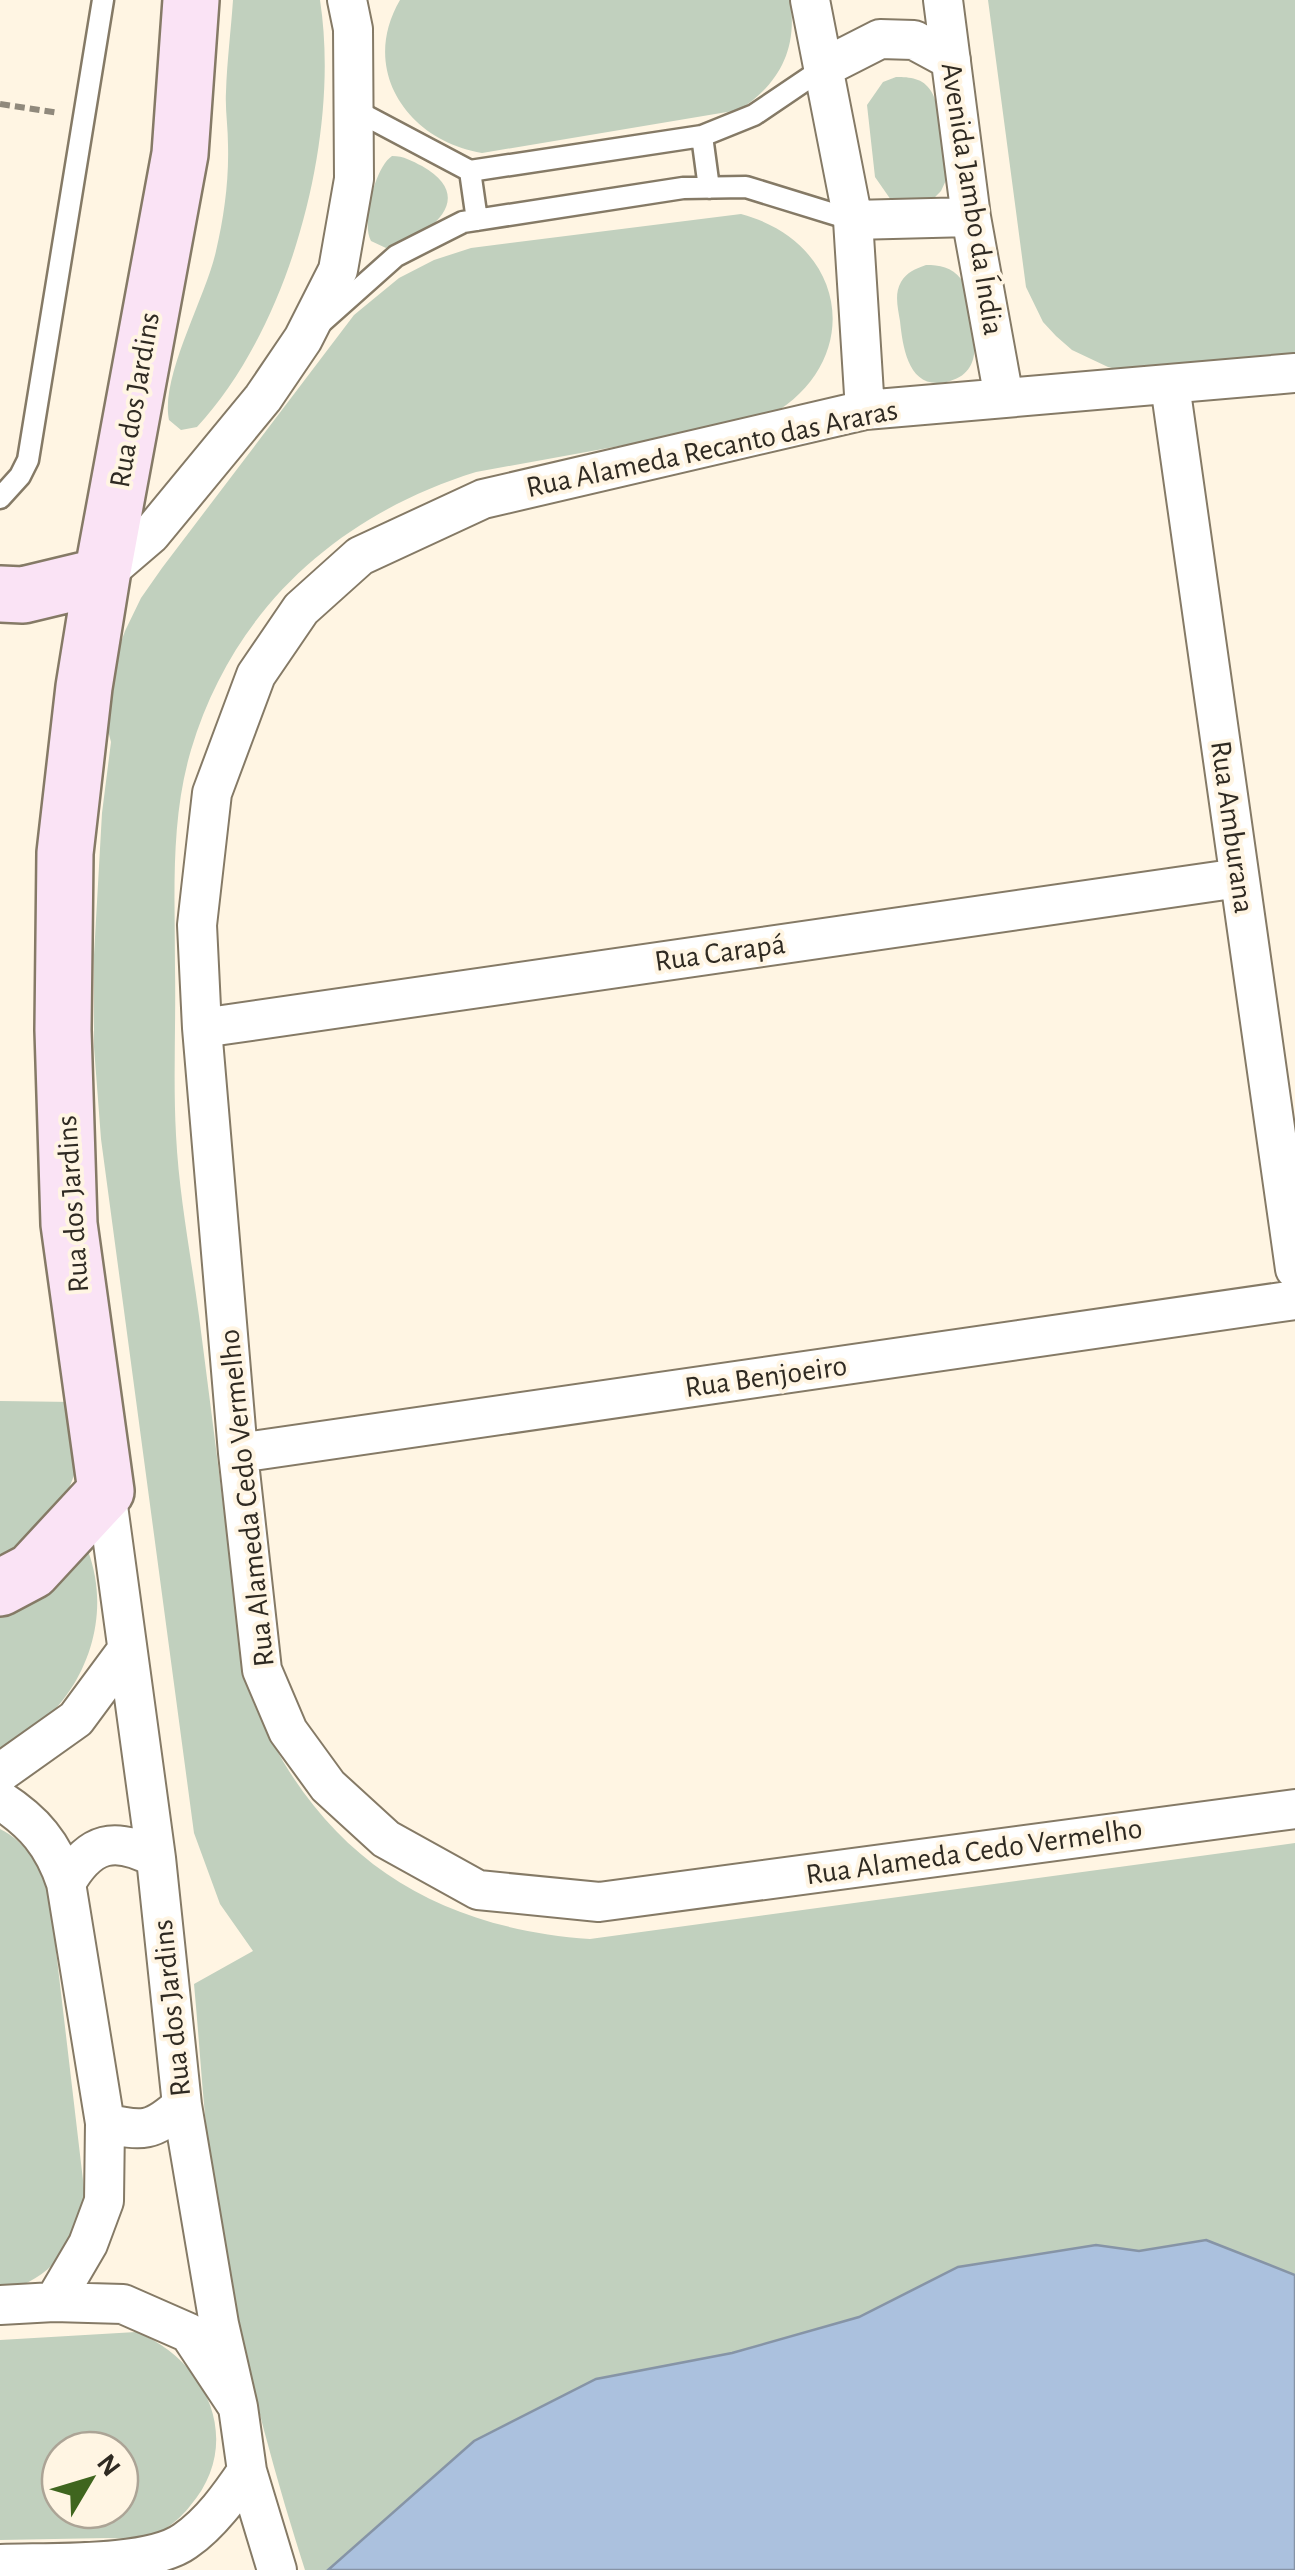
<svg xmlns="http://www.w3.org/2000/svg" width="1295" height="2570" viewBox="0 0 1295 2570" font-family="'Alegreya Sans',sans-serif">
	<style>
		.green { fill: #c1d0be; fill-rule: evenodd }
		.water { fill: #abc1de; stroke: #8694a6; stroke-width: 2.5 }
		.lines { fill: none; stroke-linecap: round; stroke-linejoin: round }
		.lane-casing { stroke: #857a66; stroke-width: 25 }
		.street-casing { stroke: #857a66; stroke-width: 42 }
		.secondary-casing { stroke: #857a66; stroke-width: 60 }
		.path { stroke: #90897c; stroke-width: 6; stroke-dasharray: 10 5; stroke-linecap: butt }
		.lane { stroke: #fff; stroke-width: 20 }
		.street { stroke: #fff; stroke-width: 38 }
		.secondary { stroke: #fae3f5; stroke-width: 55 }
		.labels { text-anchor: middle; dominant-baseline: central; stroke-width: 8; stroke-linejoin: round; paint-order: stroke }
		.street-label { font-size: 30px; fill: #2f2a22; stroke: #fff5e3 }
	</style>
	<rect width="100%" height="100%" fill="#fff5e3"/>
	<!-- green -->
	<path class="green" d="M233 0H320C341 135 291 326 197 427L181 430 169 420C160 377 206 297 216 251 224 217 229 181 228 145 228 127 225 109 226 92 227 61 231 30 233 0Z
		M400 0H790C798 48 780 84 739 110L482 153C408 141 359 70 400 0Z
		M988 0H1295V358L1128 372 1108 367 1072 350 1056 336 1043 322 1026 287Z
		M896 77C910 77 923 78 931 91 941 106 947 159 947 178L941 191 931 201 891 200 875 177 867 105 883 82Z
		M392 156C404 156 412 161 422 166 480 199 428 237 386 248L371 241C361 223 375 167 392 156Z
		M741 214C852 244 866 368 762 420L476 472C338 515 233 609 191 750 170 821 175 896 175 969 176 1024 173 1080 176 1135 179 1195 191 1256 199 1316 215 1439 230 1561 246 1684 307 1844 420 1927 590 1939L1295 1843V2570H305C261 2433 225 2288 208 2144 202 2091 199 2037 194 1984L253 1951 220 1904 194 1833 101 1139 94 1047V955L102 813 111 742 103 711 111 670 125 631 141 598 162 568 354 315 399 278 434 260 471 248Z
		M926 265C939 265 952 267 961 279 966 286 967 299 969 308 974 334 985 371 950 381 909 393 903 349 900 321 898 308 894 294 901 282 907 272 915 269 926 265Z
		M0 1401 74 1402C75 1418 78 1434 78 1449 78 1500 35 1533 0 1562Z
		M88 1551C117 1629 75 1716 0 1750V1613Z
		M0 1829C26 1842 39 1865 49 1891L85 2197C78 2246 48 2282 0 2292Z
		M136 2332C207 2360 245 2442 190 2506 180 2519 163 2533 147 2537 136 2541 120 2538 108 2538 72 2539 36 2539 0 2540V2340ZM60 2450H120V2510H60Z"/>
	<!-- water -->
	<path class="water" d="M1206 2240 1295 2275V2570H328L474 2441 596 2379 732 2353 859 2317 958 2267 1096 2245 1139 2251Z"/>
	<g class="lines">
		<defs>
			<path id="lane" d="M355 110 470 171 702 136 754 115 825 67
				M702 136 709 188
				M470 171 477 220
				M323 321 396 256 463 222 683 188 746 187 853 220
				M0 498 20 476 28 460 103 0"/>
			<path id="street" d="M810 0 853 220 865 410
				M943 0 971 217 1004 398
				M825 67 880 39 914 40 951 60
				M853 220 971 217
				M1295 373 865 410 483 499 360 556 301 609 256 675 212 793 197 925 202 1028 238 1453 262 1670 288 1731 328 1786 386 1839 478 1890 599 1902 1295 1809
				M1170 385 1295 1269
				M102 576 151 534 263 398 303 339 338 270 354 179 353 29 347 0
				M202 1028 1239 878
				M238 1453 1295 1300
				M106 1491 156 1858 182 2105 219 2324 238 2407
				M0 1773 76 1719 127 1650
				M0 1800C34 1822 53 1844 66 1883L105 2123 104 2201 88 2244 54 2302
				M66 1883C90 1841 115 1836 156 1858
				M105 2123C143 2132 152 2132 182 2105
				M0 2305 54 2302 123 2304 189 2333 238 2407 247 2471C230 2496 211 2523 185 2541 149 2567 47 2562 0 2564
				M247 2471 277 2570"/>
			<path id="secondary" d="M0 594 23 595 102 576
				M0 1588 32 1571 106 1491 69 1224 63 1030 65 853 84 687 102 576 180 154 191 0"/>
		</defs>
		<!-- lane casing -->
		<use href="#lane" class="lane-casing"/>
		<!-- street casing -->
		<use href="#street" class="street-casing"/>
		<!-- secondary casing -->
		<use href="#secondary" class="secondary-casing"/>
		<!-- path -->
		<path class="path" d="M0 104 59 113"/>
		<!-- lane -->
		<use href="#lane" class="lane"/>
		<!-- street -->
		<use href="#street" class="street"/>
		<!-- secondary -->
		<use href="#secondary" class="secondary"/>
	</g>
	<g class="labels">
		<!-- street labels -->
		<g class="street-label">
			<text transform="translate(972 199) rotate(81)">Avenida Jambo da Índia</text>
			<text transform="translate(135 400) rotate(-80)">Rua dos Jardins</text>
			<text transform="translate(712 449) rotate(-12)">Rua Alameda Recanto das Araras</text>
			<text transform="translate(1232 827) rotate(82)">Rua Amburana</text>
			<text transform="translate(720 953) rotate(-8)">Rua Carapá</text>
			<text transform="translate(73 1204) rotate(-94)">Rua dos Jardins</text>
			<text transform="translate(766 1377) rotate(-8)">Rua Benjoeiro</text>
			<text transform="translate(247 1498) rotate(-96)">Rua Alameda Cedo Vermelho</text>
			<text transform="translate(974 1852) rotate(-8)">Rua Alameda Cedo Vermelho</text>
			<text transform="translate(172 2008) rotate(-96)">Rua dos Jardins</text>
		</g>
	</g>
	<!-- north arrow -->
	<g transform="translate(90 2480) rotate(52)"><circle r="48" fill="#fff5e3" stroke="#aca496" stroke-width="2.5"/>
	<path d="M0-8L18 38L0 25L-18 38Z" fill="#3f651e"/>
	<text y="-15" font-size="28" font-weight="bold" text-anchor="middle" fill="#2f2a22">N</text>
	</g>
</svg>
